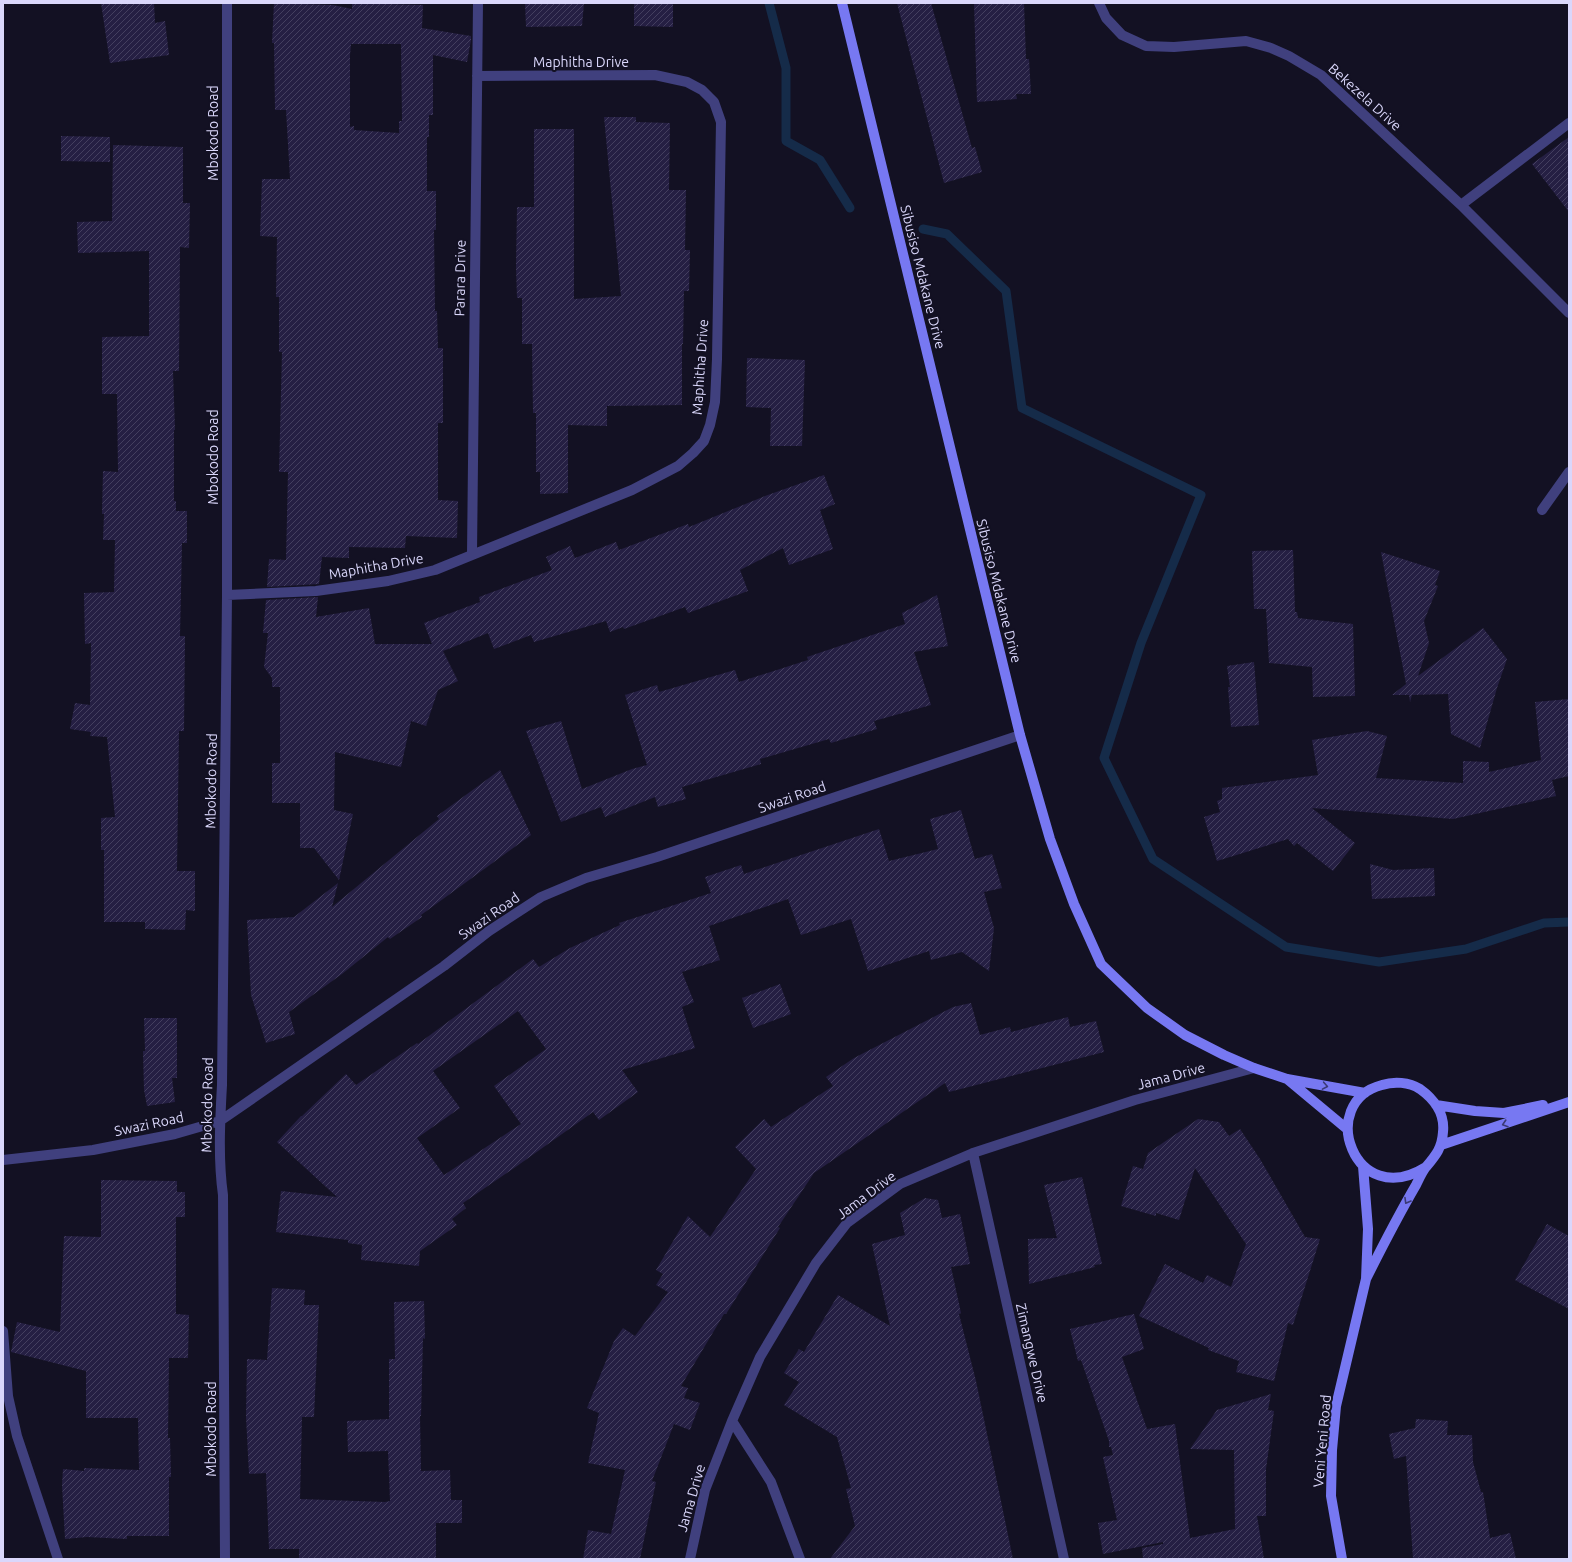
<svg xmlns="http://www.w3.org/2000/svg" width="1572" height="1562" viewBox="0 0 1572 1562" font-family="Ubuntu,sans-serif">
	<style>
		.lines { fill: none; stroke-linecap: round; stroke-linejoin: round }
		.stream { stroke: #152b49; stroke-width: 9 }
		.building { fill: url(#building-hatch); fill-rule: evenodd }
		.street { stroke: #40407e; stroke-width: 10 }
		.secondary { stroke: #7778f2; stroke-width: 10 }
		.oneway { stroke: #3b3a76 }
		.labels { text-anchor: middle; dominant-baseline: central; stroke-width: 4; stroke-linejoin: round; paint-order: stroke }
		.street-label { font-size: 14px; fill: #dad7fb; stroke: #131123 }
	</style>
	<defs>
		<pattern id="building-hatch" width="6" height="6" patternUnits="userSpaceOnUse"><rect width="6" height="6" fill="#251f43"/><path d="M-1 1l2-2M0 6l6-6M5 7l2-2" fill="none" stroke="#443f5f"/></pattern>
	</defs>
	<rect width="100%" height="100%" fill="#131123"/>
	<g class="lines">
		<!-- stream -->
		<path class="stream" d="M769 3 786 68V141L820 160 850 208
			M923 229 947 234 1006 291 1022 408 1201 495 1141 643 1104 758 1153 859 1286 947 1379 962 1466 949 1544 923 1569 922"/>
	</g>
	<!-- building -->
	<path class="building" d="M101 3H154L155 23 165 21 169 55 110 63Z
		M274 3 333 5 352 9V3L423 5 422 28 471 36V40L467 62 433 55V115H429V137H427V191H436V230H434L435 311H437L438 348H443V423H438V500L458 501 457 538 406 536 405 548 349 547V558L322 557 319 584 267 587 269 559 286 560 288 472H279L282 352H279V297H276L277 237 260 236 262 179H290L286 110H275L274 43H272ZM351 44H401L402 121H399V133L354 130V126L350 127V55Z
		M525 3H584L582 26 526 27Z
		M634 3H673V27L634 26Z
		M897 3H931L972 148 975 147 982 172 944 183Z
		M974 3H1024L1026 59H1029L1031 94H1016L1017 99 977 102Z
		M604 117H636V122L670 123 669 190H686L685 250H690L689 291H684L683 344H682V405L607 406V426L568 425V493L540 494V472H536V413H533L532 344H522V298H517L516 267 517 207H534V129H574V299L621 296Z
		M61 136 110 137V162L61 161Z
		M1569 137V212L1532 164Z
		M113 145 183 147V203H190L189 248 180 247 179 371H173L175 430H174V501H176V511H187V543H182L180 636H185L184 731H179L177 871H195V911L186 910 185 930 145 929V922H104V850H101V818L115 817 107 737 90 736 91 732 70 729 75 703 90 705 91 643 85 644 84 593 114 592 115 540H103L104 514H102L103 471 118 472 117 394H102V337L149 336V251L78 253 77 222 112 221Z
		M747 358 805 360 802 446H770L771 408 746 407Z
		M824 475 835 504 820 510 833 549 789 565 783 548 740 570 748 591 688 613 685 607 624 629 623 627 610 632 606 621 534 642 531 635 494 649 488 633 443 651 458 681 438 690 426 726 411 721 401 767 335 752 334 810 353 814 339 880 314 848H300V803H272V763H280V687H272V678L264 667 268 633H263L266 600 318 597 316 617 369 608 375 644H432L424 623 480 602 479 597 552 570 546 557 570 546 575 558 616 542 619 550 688 524 689 527 765 496Z
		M1293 550 1295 612H1297L1298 618 1353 624 1355 696 1313 697 1312 667 1269 663 1266 609H1254L1252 551Z
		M1381 552 1440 571 1435 585 1438 586 1424 621 1429 643 1418 676 1483 628 1507 659 1497 688 1480 748 1451 734 1448 694 1412 695 1410 702 1409 695H1392L1406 684Z
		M937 595 948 646 914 652 931 705 874 721 877 729 831 743 829 739 760 759 761 764 682 787 686 799 658 807 655 797 605 817 601 807 561 822 526 731 561 721 582 789 632 769 647 765 625 695 657 685 659 692 735 670 739 682 808 660 807 657 905 624 902 613Z
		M1254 662 1259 725 1231 727 1228 687H1230L1227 666Z
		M1569 699V776L1552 780 1556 796 1453 819 1312 808 1355 843 1333 871 1297 843 1294 846 1288 839 1217 861 1204 817 1220 812 1217 801 1222 799V788L1318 775 1312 740 1367 731 1387 736 1376 778 1463 783V761L1489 762V772L1541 760 1535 702Z
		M500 770 531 835 421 915 422 917 390 939 388 937 342 974 289 1012 295 1034 266 1043 251 995 247 920 294 917 338 883 332 907 439 819 437 816Z
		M961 810 975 859 992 854 1002 888 984 892 994 928 989 971 962 952 931 960 929 951 868 971 851 919 801 935 788 899 709 926 720 960 682 972 694 1002 682 1007 695 1048 622 1070 638 1092 599 1120 593 1112 517 1166 463 1203 466 1208 452 1219 457 1225 420 1251 419 1266 361 1260 362 1245 348 1243V1240L276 1232 281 1191 337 1197 277 1142 301 1116H302L346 1074 356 1085 417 1043 418 1044 533 959 539 967 570 948 620 925 619 923 711 893 705 877 741 865 744 874 879 829 889 861 938 849 930 819ZM518 1011 546 1049 494 1086 521 1124 444 1175 417 1138 460 1108 433 1071Z
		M1370 864 1393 870 1434 868 1435 896 1372 899Z
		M780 984 791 1014 753 1028 742 998Z
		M971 1003 980 1035 1010 1027 1011 1032 1068 1017 1070 1027 1096 1021 1104 1052 949 1092 945 1083 814 1173 778 1227 780 1228 726 1314H724L681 1386 688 1388 684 1398 700 1403 690 1430 674 1424 652 1481 656 1482 640 1559H583L588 1530 611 1534 625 1470 588 1463 599 1413 587 1408 614 1341 623 1328 635 1336 668 1292 656 1285 663 1274 656 1270 688 1216 710 1237 756 1169 735 1147 764 1119 771 1127 833 1086 826 1077 854 1058 953 1007Z
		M144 1018H177V1078H172L175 1102 147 1106 144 1090 143 1051H145Z
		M1198 1119 1219 1122 1229 1136 1240 1129 1260 1159 1305 1237 1320 1239 1293 1325 1288 1323 1274 1381 1236 1372 1239 1361 1208 1350 1209 1348 1139 1316 1165 1264 1203 1283 1207 1275 1231 1287 1246 1244 1195 1168 1179 1220 1156 1213V1216L1121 1206 1133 1166 1143 1169 1148 1153Z
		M1082 1177 1102 1264 1094 1265 1095 1267 1029 1284 1028 1239 1057 1238 1044 1185Z
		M101 1180 177 1181V1192H185V1217H176V1314L189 1315 188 1358H169L168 1438H170L171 1477H169V1536H127V1539L87 1537 65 1539 62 1485 63 1469 84 1471V1468L139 1470 138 1418H86V1371L11 1352 17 1322 60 1332 64 1236 101 1237Z
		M925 1198 938 1200 942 1218 960 1214 970 1264 951 1267 961 1313 959 1314 976 1381 1013 1559H830L855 1526 846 1489 851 1488 837 1437 784 1405 799 1382 784 1373 799 1349 804 1352 838 1295 890 1326 872 1244 905 1235 900 1213Z
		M1547 1224 1569 1236V1309L1515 1280Z
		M272 1288 305 1290 304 1305H319L314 1417H302L300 1499 385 1502 390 1501 388 1451 348 1452 347 1421 389 1419V1359H395L394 1302 424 1301 425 1339 423 1338 421 1416H420L421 1471 450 1470 451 1500H462V1523H436V1559H299V1549H269L266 1473 249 1474 246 1417 247 1359 267 1360Z
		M1134 1314 1144 1349 1122 1357 1147 1429 1175 1424 1190 1538 1235 1529 1234 1450 1190 1449 1217 1410 1271 1394 1268 1410 1274 1411 1266 1469V1516H1257L1264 1559H1143L1142 1548 1163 1544V1542L1103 1554 1098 1523 1117 1520 1103 1457 1113 1455 1111 1447H1109V1441L1081 1360 1078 1361 1070 1329Z
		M1416 1419 1448 1421 1447 1435H1472L1473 1462 1481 1492H1483L1490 1538 1510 1533 1516 1559H1413L1406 1456 1394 1459 1389 1434 1415 1428Z"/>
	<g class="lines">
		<!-- street -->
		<path class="street" d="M1099 3 1106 18 1122 35 1146 46 1174 47 1246 41 1271 48 1289 56 1321 75 1461 205 1569 313
			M1461 205 1569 123
			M1542 510 1569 472
			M472 554 478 3
			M227 595 316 591 388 581 435 570 632 490 678 466 693 453 704 441 710 425 715 402 717 359 721 122 714 102 702 90 687 82 655 75 477 76
			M973 1153 1064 1559
			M3 1160 93 1150 175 1134 220 1121 444 966 489 931 541 897 586 878 657 857 1020 735
			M3 1331 8 1396 17 1436 58 1559
			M732 1421 771 1482 800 1559
			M225 1559 223 1195C218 1159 220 1121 222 1085L227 595V3
			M690 1559 705 1490 732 1421 760 1357 816 1263 847 1223 900 1184 973 1153 1135 1100 1254 1068"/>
		<!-- secondary -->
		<path class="secondary" d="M842 3 1020 735 1050 839 1074 904 1101 964 1147 1008 1185 1035 1224 1055 1254 1068 1287 1079 1365 1093
			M1287 1079 1347 1129
			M1436 1105 1475 1111 1504 1113 1543 1105
			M1441 1145 1569 1102
			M1366 1279C1382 1247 1398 1216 1416 1185 1419 1179 1422 1172 1426 1167 1436 1155 1442 1148 1443 1132 1445 1114 1434 1099 1420 1089 1409 1082 1394 1081 1382 1085 1316 1102 1354 1212 1426 1167
			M1342 1559 1331 1496 1332 1450 1336 1406 1366 1279 1368 1229 1363 1166"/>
	</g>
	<!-- one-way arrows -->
	<defs><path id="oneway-chevron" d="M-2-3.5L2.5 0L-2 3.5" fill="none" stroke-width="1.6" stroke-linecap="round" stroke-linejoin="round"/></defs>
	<g class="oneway">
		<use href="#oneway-chevron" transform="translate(1325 1086) rotate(10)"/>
		<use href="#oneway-chevron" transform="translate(1505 1124) rotate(162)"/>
		<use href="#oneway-chevron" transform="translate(1407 1201) rotate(120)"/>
	</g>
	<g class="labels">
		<!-- street labels -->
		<g class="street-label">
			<text x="581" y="62">Maphitha Drive</text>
			<text transform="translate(1365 97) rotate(42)">Bekezela Drive</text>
			<text transform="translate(213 133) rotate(-90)">Mbokodo Road</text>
			<text transform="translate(923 277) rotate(76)">Sibusiso Mdakane Drive</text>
			<text transform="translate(460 278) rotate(-89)">Parara Drive</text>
			<text transform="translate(700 367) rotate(-86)">Maphitha Drive</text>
			<text transform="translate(213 457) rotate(-90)">Mbokodo Road</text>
			<text transform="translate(376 566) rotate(-10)">Maphitha Drive</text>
			<text transform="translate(999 591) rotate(76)">Sibusiso Mdakane Drive</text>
			<text transform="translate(211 781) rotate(-89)">Mbokodo Road</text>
			<text transform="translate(792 797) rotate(-19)">Swazi Road</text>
			<text transform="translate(489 916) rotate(-35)">Swazi Road</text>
			<text transform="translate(1171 1076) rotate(-15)">Jama Drive</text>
			<text transform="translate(207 1105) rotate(-89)">Mbokodo Road</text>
			<text transform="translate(149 1124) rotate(-12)">Swazi Road</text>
			<text transform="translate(866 1195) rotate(-37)">Jama Drive</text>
			<text transform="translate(1032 1353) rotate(77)">Zimangwe Drive</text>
			<text transform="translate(211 1429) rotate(-90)">Mbokodo Road</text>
			<text transform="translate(1322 1441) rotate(-85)">Veni Yeni Road</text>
			<text transform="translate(691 1498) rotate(-74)">Jama Drive</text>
		</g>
	</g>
	<!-- border -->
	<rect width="1572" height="1562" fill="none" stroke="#dad7fb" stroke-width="8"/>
</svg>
